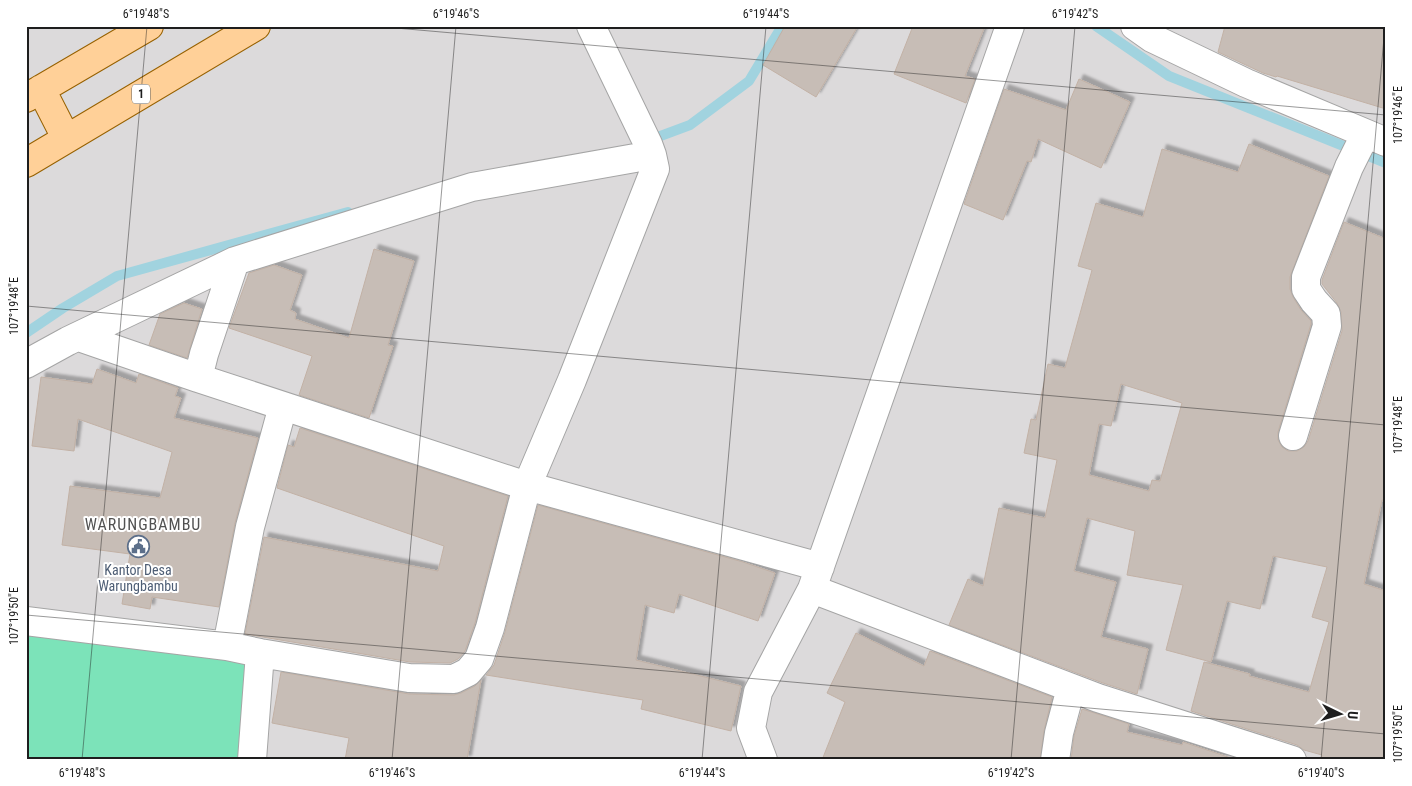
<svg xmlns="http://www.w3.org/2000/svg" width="1412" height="786" viewBox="0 0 1412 786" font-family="'Roboto Condensed',sans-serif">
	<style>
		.residential { fill: #dcdadb }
		.pitch { fill: #7ce3b9 }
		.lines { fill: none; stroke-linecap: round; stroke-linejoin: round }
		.stream { stroke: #a1d3df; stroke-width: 10 }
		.building { fill: #c7bdb6; stroke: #c2b1a5; fill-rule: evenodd; filter: url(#shadow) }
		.street-casing { stroke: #a5a5a5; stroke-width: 30 }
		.primary-casing { stroke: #976100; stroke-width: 30 }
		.street { stroke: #fff; stroke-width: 28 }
		.primary { stroke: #ffd098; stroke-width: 28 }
		.ticks { fill: none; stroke: #1e1e1e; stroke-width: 1; stroke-opacity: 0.45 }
		.labels { text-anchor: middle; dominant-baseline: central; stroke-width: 4; stroke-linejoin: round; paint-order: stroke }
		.shield { fill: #fff; stroke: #626262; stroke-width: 1 }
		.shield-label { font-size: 12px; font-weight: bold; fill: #1e1e1e }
		.service-label { font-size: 14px; fill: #4e5e75; stroke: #fff }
		.quarter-label { font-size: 16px; letter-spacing: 1px; fill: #515151; stroke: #fff }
		.neatline { fill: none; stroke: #1e1e1e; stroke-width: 2 }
		.ticks-label { font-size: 12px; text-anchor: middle; fill: #1e1e1e }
	</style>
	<defs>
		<filter id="shadow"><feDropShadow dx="4.5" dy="-4.5" stdDeviation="1" flood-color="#0004"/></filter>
	</defs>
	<rect width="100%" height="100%" fill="#efebe3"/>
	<!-- residential -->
	<path class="residential" d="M26 26H1386V760H26Z"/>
	<!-- pitch -->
	<path class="pitch" d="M26 628 260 653 252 760H26Z"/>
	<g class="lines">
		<!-- stream -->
		<path class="stream" d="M1096 26 1169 76 1386 163
			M647 141 690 125 749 81 782 26
			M26 333 63 308 117 276 348 212"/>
	</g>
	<!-- building -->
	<path class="building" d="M785 26H858L816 97 763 65Z
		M913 26H985L965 76 975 79 966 103 894 74Z
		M1225 26H1386V109L1277 76 1276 77 1263 73 1218 52Z
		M1079 79 1130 102 1101 168 1038 139 1031 162 1027 161 1003 220 964 204 1004 89 1066 110Z
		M1249 144 1329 176 1290 277V289L1293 297 1301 310 1311 321V324L1278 432V440L1282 447 1288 451H1297L1304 447 1308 441 1342 331 1341 312 1337 303 1322 284V280L1344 222 1386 239V501L1382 500 1364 584 1386 591V760H1321L1322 755 1304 750 1297 745 1191 711 1204 662 1250 674 1249 676 1309 692 1329 622 1312 617 1327 567 1273 556 1260 609 1227 601 1211 662 1166 650 1183 585 1127 575 1135 531 1087 518 1074 571 1116 582 1101 637 1148 649 1137 694 1103 683 949 625 968 579 983 586 999 508 1045 518 1057 460 1024 453 1031 419 1036 420 1048 364 1065 368 1092 270 1078 266 1096 203 1143 217 1162 149 1238 172ZM1121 384 1182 403 1160 481 1152 480 1149 491 1089 475 1099 424 1111 426Z
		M374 249 414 261 388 345 393 346 369 418 299 395 312 356 229 328 249 273 274 265 302 275 290 310 296 313 295 319 349 338Z
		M184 303 202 309 187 358 149 345 160 314Z
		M97 369 136 383 139 374 178 388 175 396 181 398 174 418 258 438 235 523 219 607 152 597 150 609 122 604 130 554 62 545 70 486 160 498 172 452 78 419 74 451 32 446 41 377 92 384Z
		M300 428 508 496 475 623 465 651 458 659 450 663 410 662 245 634 264 537 438 571 444 546 277 488 288 445 294 447Z
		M538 505 743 562 775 573 758 621 679 594 674 613 645 605 636 660 741 686 731 731 641 709 643 700 486 675 494 665 505 632Z
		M856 633 924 666 930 651 1052 697 1044 731 1040 760H822L845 702 827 693Z
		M281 672 409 694 454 695 461 693 475 686 481 680 467 760H345L349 738 272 723Z
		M1082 709 1129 724 1127 732 1182 745 1183 742 1237 760H1071L1074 736Z"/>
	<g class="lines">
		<defs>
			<path id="street" d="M1135 26 1152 38 1246 83 1386 142
				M235 261 204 354 198 378 527 486 820 567
				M79 337 198 378
				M26 364 68 341 235 261 472 187 652 155
				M1293 436 1327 326 1326 314 1314 301 1306 289V277L1349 167 1365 135
				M812 589 1098 698 1292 760
				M26 621 227 646 260 653 409 678 454 679 468 672 479 659 490 628 527 486 572 380 655 169 652 155 648 144 591 26
				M227 646 250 527 283 406
				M252 760 260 653
				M763 760 751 728 758 692 812 589 1010 26
				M1055 760 1059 733 1071 688"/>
			<path id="primary" d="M41 89 66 138
				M26 98 149 26
				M26 163 256 26"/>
		</defs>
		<!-- street casing -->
		<use href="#street" class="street-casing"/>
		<!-- primary casing -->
		<use href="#primary" class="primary-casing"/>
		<!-- street -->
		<use href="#street" class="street"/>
		<!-- primary -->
		<use href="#primary" class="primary"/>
	</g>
	<!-- ticks -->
	<path class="ticks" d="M373 26 1386 115M26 306 1386 425M26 615 1386 734M82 760 147 26M392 760 456 26M702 760 766 26M1011 760 1075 26M1321 760 1385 26"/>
	<!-- icons -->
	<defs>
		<symbol id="civic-ring" viewBox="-11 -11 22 22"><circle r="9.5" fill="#fff" stroke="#5c6f8a" stroke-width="1.5"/><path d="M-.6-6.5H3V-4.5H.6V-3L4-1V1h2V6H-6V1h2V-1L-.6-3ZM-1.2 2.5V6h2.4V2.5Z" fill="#5c6f8a"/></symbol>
	</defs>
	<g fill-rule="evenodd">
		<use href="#civic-ring" x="126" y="534" width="25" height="25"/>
	</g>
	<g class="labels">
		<!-- shield labels -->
		<rect class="shield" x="132" y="84.5" width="18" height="19" rx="4"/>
		<g class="shield-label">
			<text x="141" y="94">1</text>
		</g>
		<!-- service labels -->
		<g class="service-label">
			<text x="138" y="570">Kantor Desa<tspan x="138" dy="16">Warungbambu</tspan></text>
		</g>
		<!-- quarter labels -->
		<g class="quarter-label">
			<text x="143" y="524">WARUNGBAMBU</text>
		</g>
	</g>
	<!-- border -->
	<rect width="1412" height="786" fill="none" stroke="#ffffff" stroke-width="55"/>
	<!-- north arrow -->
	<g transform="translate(1340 714) rotate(95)" stroke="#ffffff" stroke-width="4" paint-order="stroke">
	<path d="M0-4L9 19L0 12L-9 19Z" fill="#1e1e1e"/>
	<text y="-8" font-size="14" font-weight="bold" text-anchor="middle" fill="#1e1e1e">U</text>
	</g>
	<rect x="28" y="28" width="1356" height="730" class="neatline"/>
	<g class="ticks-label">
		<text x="146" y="18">6°19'48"S</text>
		<text x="456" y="18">6°19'46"S</text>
		<text x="766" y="18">6°19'44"S</text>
		<text x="1075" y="18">6°19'42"S</text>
		<text transform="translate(1398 115) rotate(-90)" y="4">107°19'46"E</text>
		<text transform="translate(14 306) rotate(-90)" y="4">107°19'48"E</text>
		<text transform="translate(1398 425) rotate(-90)" y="4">107°19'48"E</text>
		<text transform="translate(14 616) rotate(-90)" y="4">107°19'50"E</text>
		<text transform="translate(1398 734) rotate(-90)" y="4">107°19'50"E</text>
		<text x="82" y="777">6°19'48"S</text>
		<text x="392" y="777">6°19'46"S</text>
		<text x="702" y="777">6°19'44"S</text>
		<text x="1011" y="777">6°19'42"S</text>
		<text x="1321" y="777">6°19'40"S</text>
	</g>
</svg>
